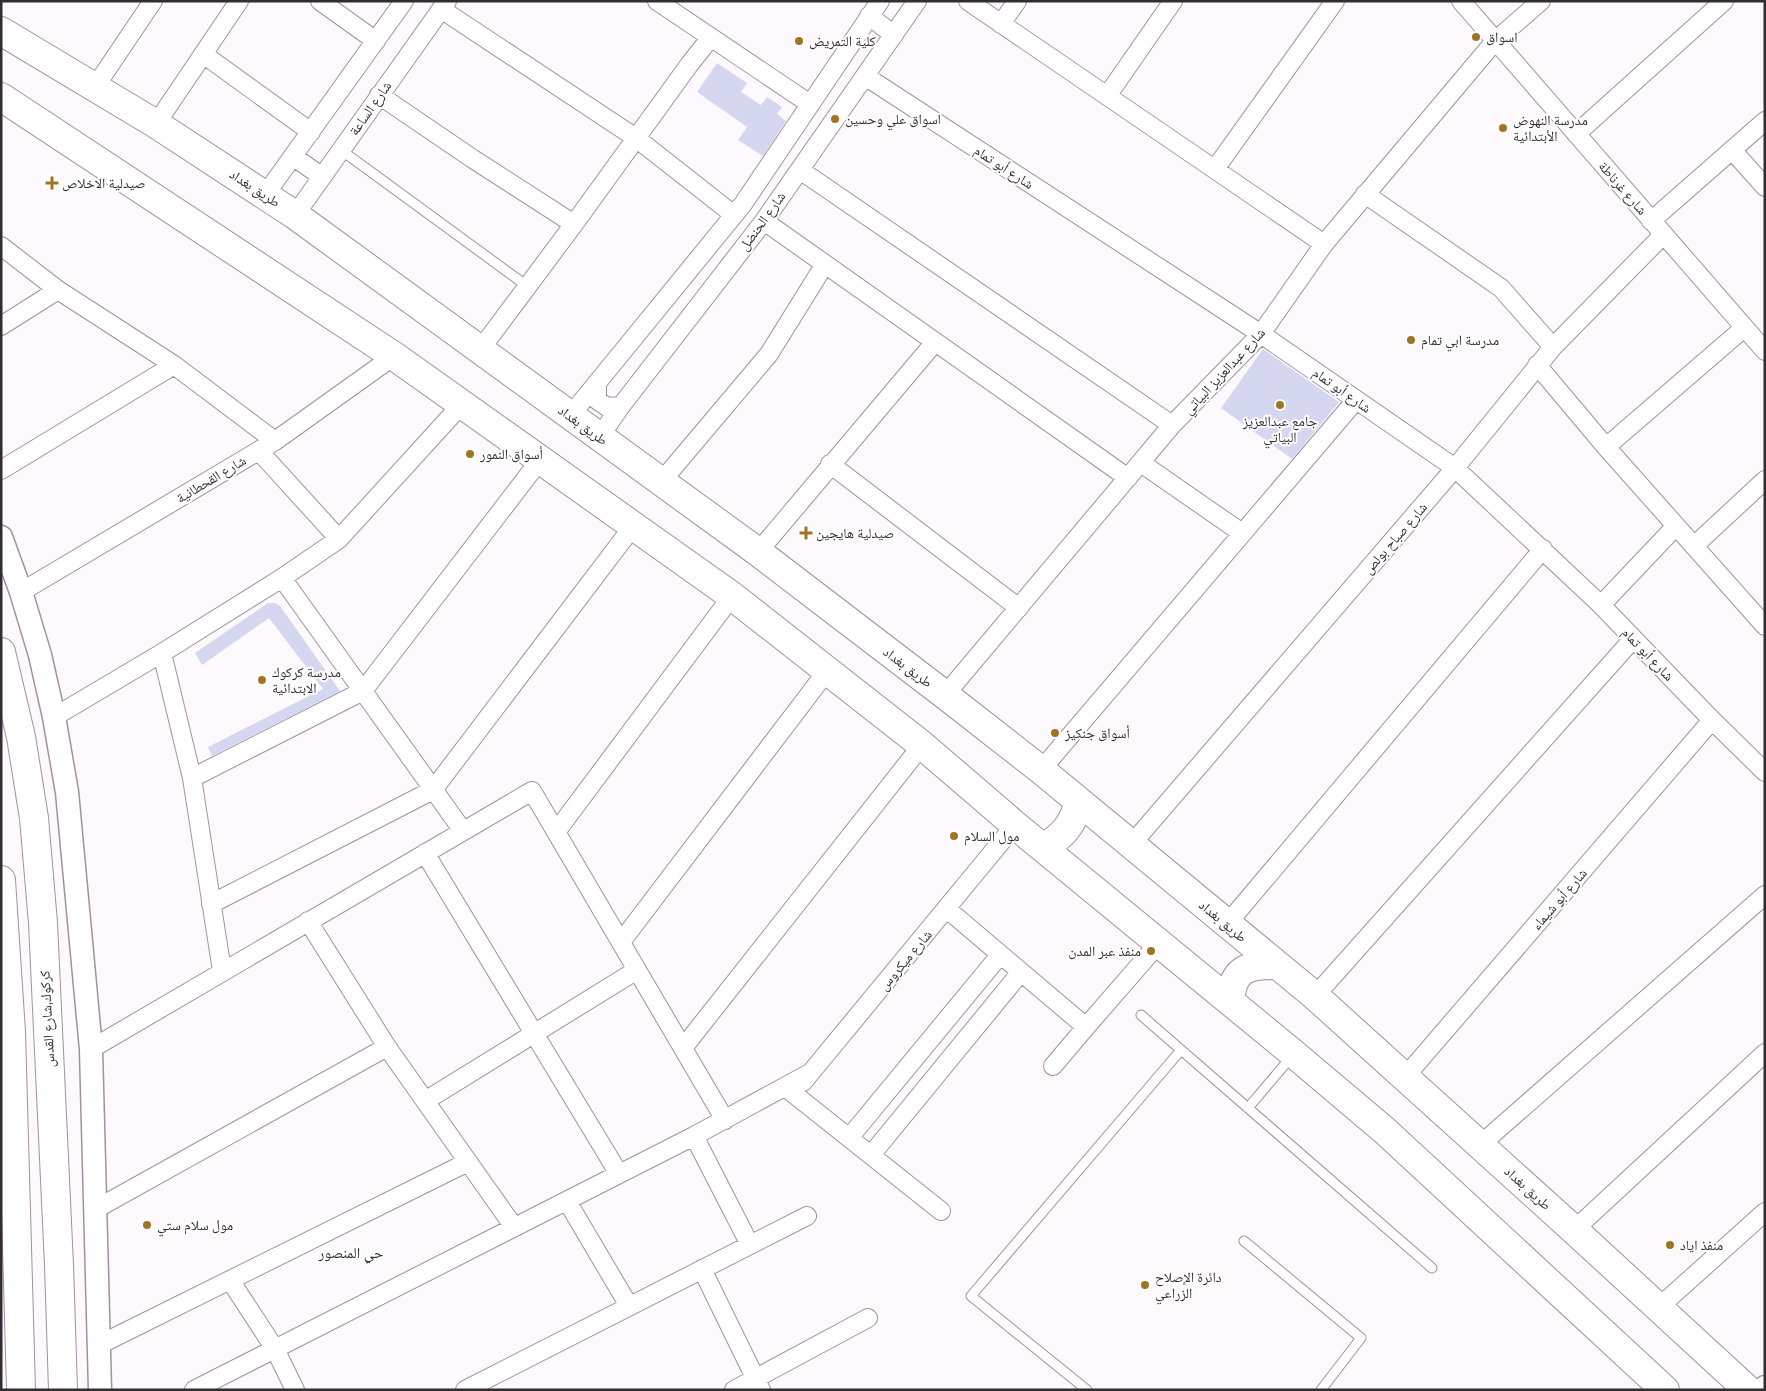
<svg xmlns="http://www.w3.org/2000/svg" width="1766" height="1391" viewBox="0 0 1766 1391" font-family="'Archivo Narrow','Noto Naskh Arabic',sans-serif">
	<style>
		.building { fill: #d4d7ef }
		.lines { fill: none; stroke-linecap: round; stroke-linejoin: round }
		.service-casing { stroke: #a290a2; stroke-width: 11 }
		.minor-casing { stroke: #a290a2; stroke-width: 20 }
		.tertiary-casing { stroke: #a290a2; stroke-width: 25 }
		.primary-casing { stroke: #a290a2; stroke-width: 30 }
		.service { stroke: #fff; stroke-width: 9 }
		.minor { stroke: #fff; stroke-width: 18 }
		.tertiary { stroke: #fff; stroke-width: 22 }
		.primary { stroke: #fff; stroke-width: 28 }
		.poi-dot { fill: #9f7424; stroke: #fff; stroke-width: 2 }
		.labels { text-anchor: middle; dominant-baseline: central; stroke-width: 4; stroke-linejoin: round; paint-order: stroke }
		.poi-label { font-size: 14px; fill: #332c33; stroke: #fff; text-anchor: start }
		.street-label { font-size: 14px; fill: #332c33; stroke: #fff }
		.neighbourhood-label { font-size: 15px; fill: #332c33; stroke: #fff }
	</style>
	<rect width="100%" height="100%" fill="#fdf9fd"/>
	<!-- building -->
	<path class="building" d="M717 63 747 83 741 92 761 105 767 97 782 107 777 114 786 121 763 156 738 140 747 127 697 92Z
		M1263 349 1339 402 1292 459 1221 408Z
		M268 603H275L280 606 340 691 212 756 208 747 323 689 269 618 202 665 195 653Z"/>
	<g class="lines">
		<defs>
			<path id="service" d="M341 150 527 286
				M1141 1015 1432 1268
				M1248 1108 1292 1056
				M1244 1241 1361 1338 1321 1390
				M1087 1390 971 1296 1181 1050"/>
			<path id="minor" d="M320 1 376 41
				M657 1 810 104
				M968 1 1324 244
				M1461 1 1765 351
				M441 9 636 138 734 215
				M869 16 894 35
				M1001 24 1017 1
				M203 54 311 132
				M865 76 1261 334 1455 468 1601 605 1712 720 1765 772
				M95 87 153 1
				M379 95 473 159 574 224
				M1107 96 1173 1
				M156 124 239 1
				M1576 134 1724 1
				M1732 150 1765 187
				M294 157 321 176
				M1215 169 1335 1
				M800 170 1172 425
				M1365 194 1501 288 1553 347
				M265 195 404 1
				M295 215 447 1
				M764 221 1128 478
				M1651 221 1765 121
				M1 246 58 290 174 365 275 441
				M1 326 58 290
				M480 350 574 224 689 65 711 37
				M1537 365 1606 447 1765 626
				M597 384V400L607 407 621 406
				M570 416 743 204 880 1
				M600 436 621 406 764 221 917 1
				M1606 447 1744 328
				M259 451 339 539
				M1141 463 1242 533
				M830 464 1019 608
				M1 470 174 365
				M661 482 769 354 825 264
				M1694 546 1765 480
				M758 552 935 342
				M282 578 463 831
				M21 592 275 441 394 356
				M1601 605 1676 526
				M162 653 192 778 222 971
				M945 695 1172 425 1261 334 1324 244 1495 41 1541 1
				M54 717 162 653 282 578 339 539 462 404
				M1041 770 1356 400
				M192 778 363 691 540 460
				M556 832 732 596
				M1131 845 1455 468 1553 347 1663 235
				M425 853 619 1174
				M211 904 433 790 634 525
				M947 909 1086 1027
				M308 921 387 1047 514 1227
				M1227 924 1543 549
				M621 942 827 671
				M1315 996 1633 639
				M683 1048 922 745
				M91 1049 532 791 725 1120
				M1053 1066 1086 1027 1159 943
				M1405 1077 1712 720
				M803 1082 1015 825
				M785 1087 941 1211
				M425 1101 637 970
				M694 1136 750 1245
				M849 1138 1000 955
				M1480 1145 1765 895
				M871 1155 1021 972
				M567 1201 629 1306
				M96 1209 387 1047
				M1574 1230 1765 1053
				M702 1269 761 1390
				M230 1280 275 1349 295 1390
				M1658 1308 1765 1212
				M99 1345 468 1162
				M194 1390 694 1136 810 1073
				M465 1390 807 1216
				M734 1390 868 1318"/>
			<path id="tertiary" d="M1 537 21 592 40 655 54 717 67 792 91 1049 100 1390
				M1761 1390 1765 1387"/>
			<path id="primary" d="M1 31 156 124 295 215 758 552 945 695 1041 770 1315 996 1574 1230 1748 1390
				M1 97 394 356 732 596 922 745 1015 825 1294 1054 1384 1130 1665 1390
				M1 652 21 737 34 818 43 923 59 1265 63 1390
				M1043 847C1063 837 1073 824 1079 802
				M1 880 11 1032 21 1390
				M1230 1001C1233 969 1246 965 1276 965"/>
		</defs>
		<!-- service casing -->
		<use href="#service" class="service-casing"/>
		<!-- minor casing -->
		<use href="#minor" class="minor-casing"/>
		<!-- tertiary casing -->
		<use href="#tertiary" class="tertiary-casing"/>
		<!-- primary casing -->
		<use href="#primary" class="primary-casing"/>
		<!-- service -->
		<use href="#service" class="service"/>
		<!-- minor -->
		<use href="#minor" class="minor"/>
		<!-- tertiary -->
		<use href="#tertiary" class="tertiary"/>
		<!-- primary -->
		<use href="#primary" class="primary"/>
	</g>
	<!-- markers -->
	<g class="poi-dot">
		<circle cx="1476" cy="37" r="5"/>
		<circle cx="799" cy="41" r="5"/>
		<circle cx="835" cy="119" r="5"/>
		<circle cx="1503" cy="128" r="5"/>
		<path d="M49.5 175.5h5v5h5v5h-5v5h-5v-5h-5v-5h5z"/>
		<circle cx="1411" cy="340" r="5"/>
		<circle cx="1280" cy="405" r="5"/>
		<circle cx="470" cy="454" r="5"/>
		<path d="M803.5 525.5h5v5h5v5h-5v5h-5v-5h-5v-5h5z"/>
		<circle cx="262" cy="680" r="5"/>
		<circle cx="1055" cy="733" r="5"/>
		<circle cx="954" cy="836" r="5"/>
		<circle cx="1151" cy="951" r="5"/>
		<circle cx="147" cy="1225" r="5"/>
		<circle cx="1670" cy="1245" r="5"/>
		<circle cx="1145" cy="1285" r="5"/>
	</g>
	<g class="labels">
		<!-- poi labels -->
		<g class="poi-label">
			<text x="1486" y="37">اسواق</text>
			<text x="809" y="41">كلية التمريض</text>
			<text x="845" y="119">اسواق علي وحسين</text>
			<text x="1513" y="120">مدرسة النهوض<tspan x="1513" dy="16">الأبتدائية</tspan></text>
			<text x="62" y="183">صيدلية الاخلاص</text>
			<text x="1421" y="340">مدرسة ابي تمام</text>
			<text x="1280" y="421" text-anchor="middle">جامع عبدالعزيز<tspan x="1280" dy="16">البياتي</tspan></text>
			<text x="480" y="454">أسواق النمور</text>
			<text x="816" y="533">صيدلية هايجين</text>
			<text x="272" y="672">مدرسة كركوك<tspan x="272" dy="16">الابتدائية</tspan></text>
			<text x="1065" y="733">أسواق جنكيز</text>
			<text x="964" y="836">مول السلام</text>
			<text x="1141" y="951" text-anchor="end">منفذ عبر المدن</text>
			<text x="157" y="1225">مول سلام ستي</text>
			<text x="1680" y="1245">منفذ اياد</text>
			<text x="1155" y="1277">دائرة الإصلاح<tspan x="1155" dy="16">الزراعي</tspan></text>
		</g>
		<!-- street labels -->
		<g class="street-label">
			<text transform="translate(370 108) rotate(-55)">شارع الساعة</text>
			<text transform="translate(1004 167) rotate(33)">شارع أبو تمام</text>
			<text transform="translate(255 188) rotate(33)">طريق بغداد</text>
			<text transform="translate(1623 188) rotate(49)">شارع غرناطة</text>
			<text transform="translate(762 221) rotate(-54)">شارع الحنضل</text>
			<text transform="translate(1224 371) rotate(-47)">شارع عبدالعزيز البياتي</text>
			<text transform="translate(1342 390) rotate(35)">شارع أبو تمام</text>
			<text transform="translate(583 425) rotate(36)">طريق بغداد</text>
			<text transform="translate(211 479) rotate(-31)">شارع القحطانية</text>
			<text transform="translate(1395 538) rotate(-49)">شارع صباح بولص</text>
			<text transform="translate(1648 654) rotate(46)">شارع أبو تمام</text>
			<text transform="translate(908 667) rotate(37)">طريق بغداد</text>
			<text transform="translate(1559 899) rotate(-49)">شارع أبو شيماء</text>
			<text transform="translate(1223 921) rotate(40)">طريق بغداد</text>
			<text transform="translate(905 960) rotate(-50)">شارع ميكروس</text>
			<text transform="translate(47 1019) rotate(-93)">كركوك,شارع القدس</text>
			<text transform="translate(1528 1188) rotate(42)">طريق بغداد</text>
		</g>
		<!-- neighbourhood labels -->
		<g class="neighbourhood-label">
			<text x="351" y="1252">حي المنصور</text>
		</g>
	</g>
	<!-- border -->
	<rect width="1766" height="1391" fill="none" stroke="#332c33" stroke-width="5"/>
</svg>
